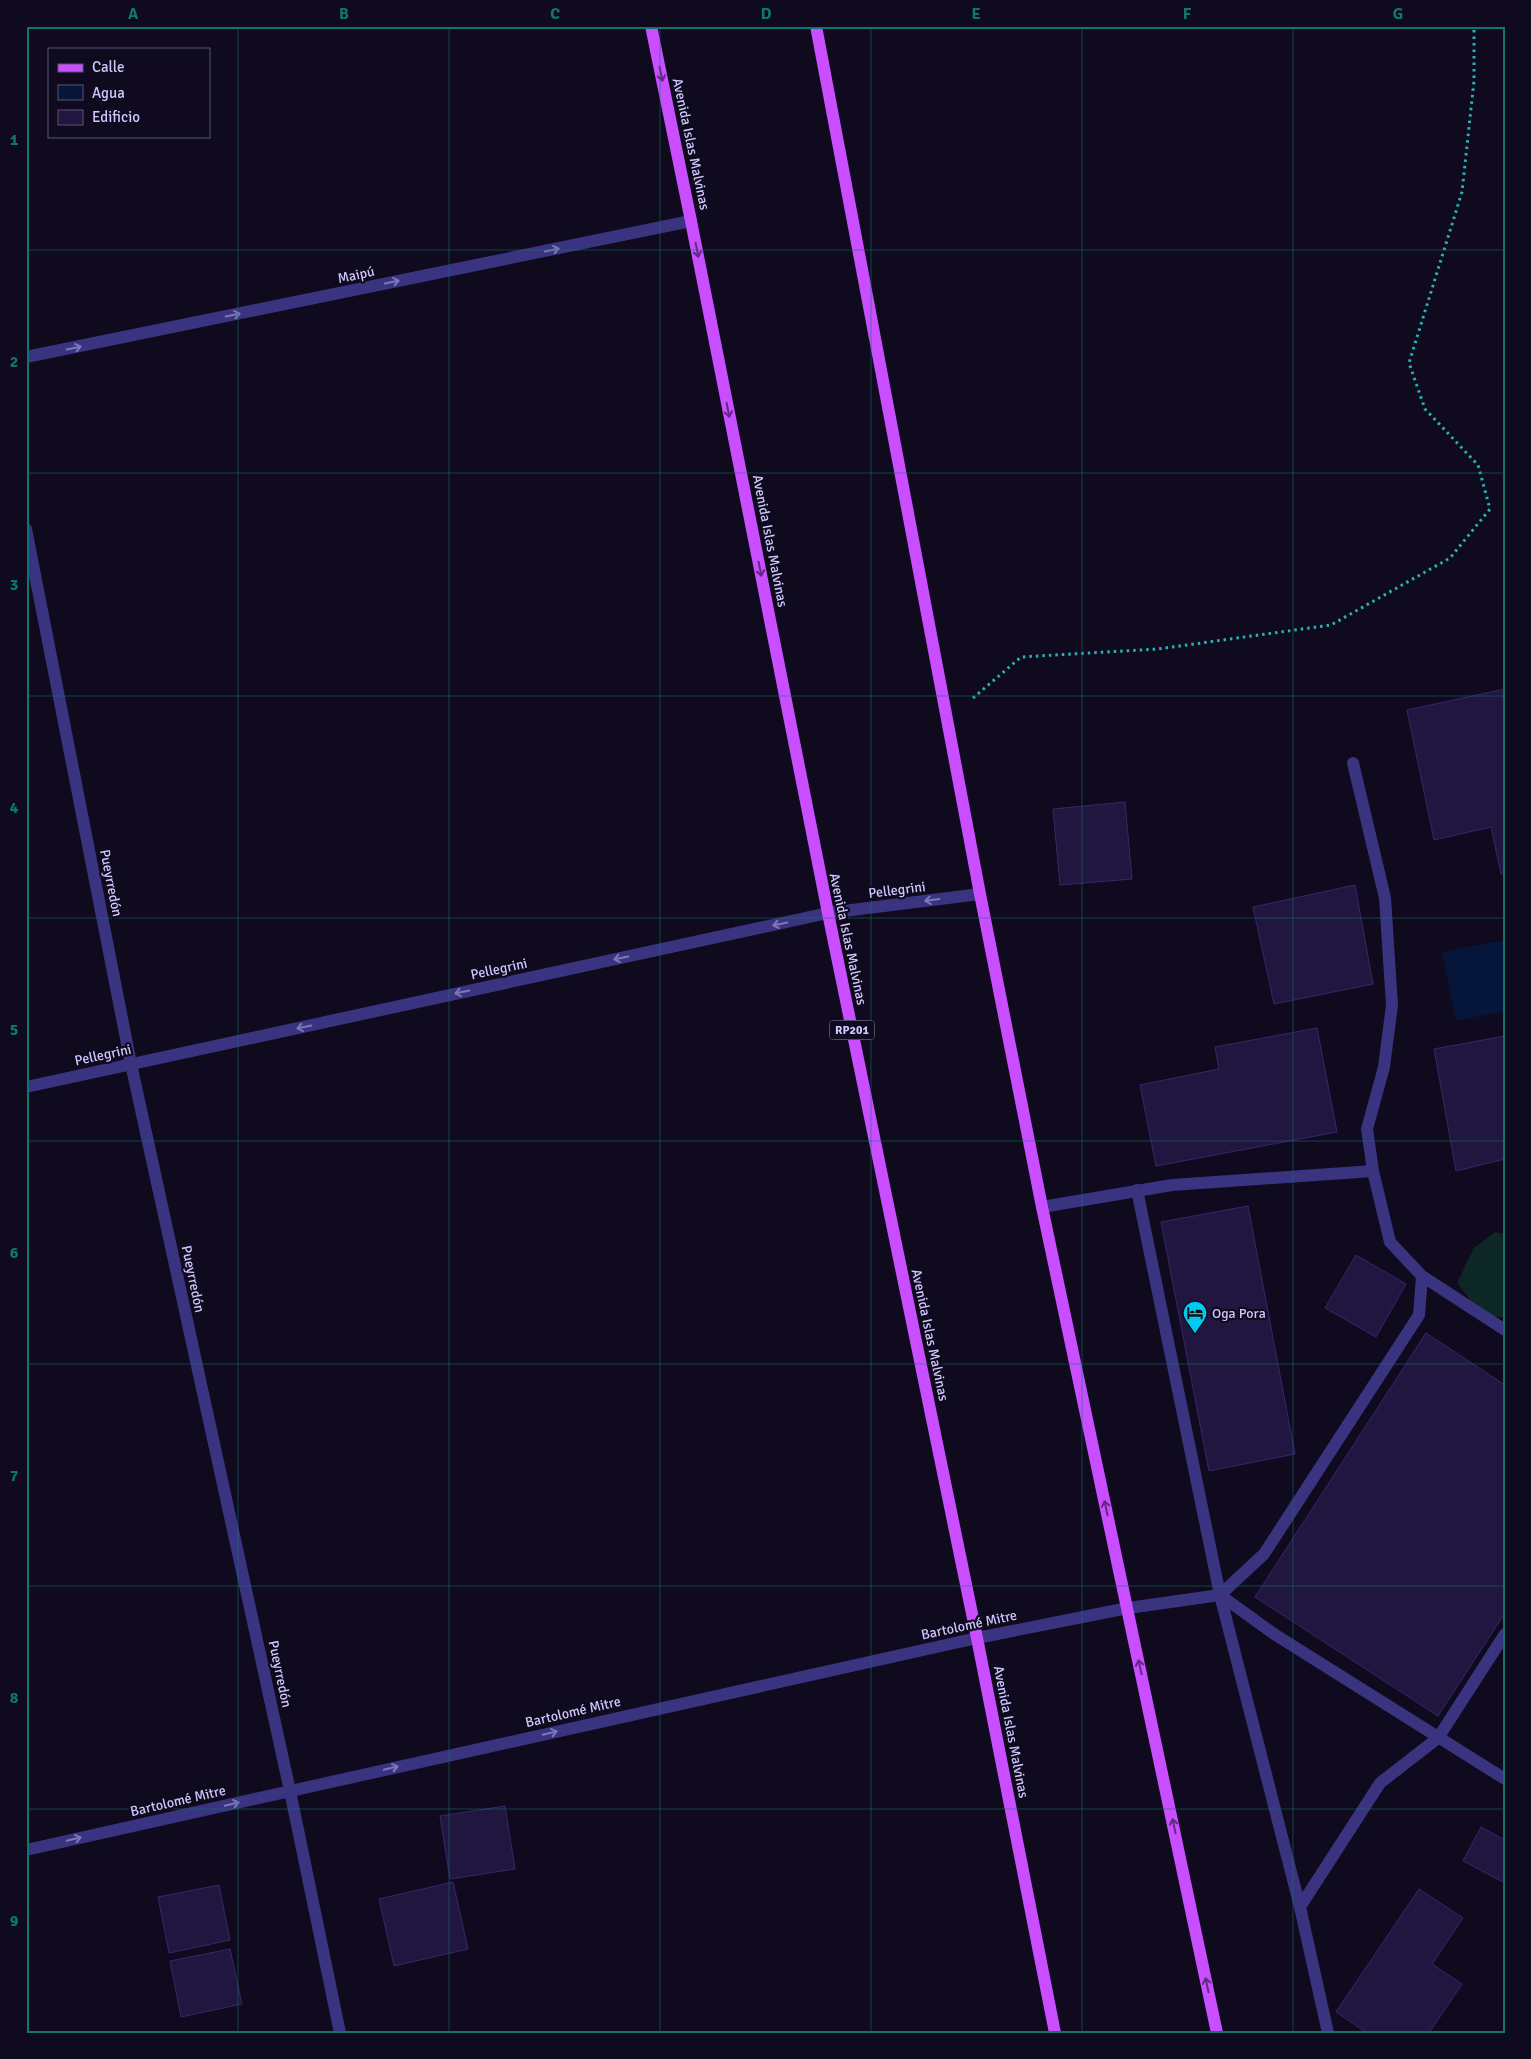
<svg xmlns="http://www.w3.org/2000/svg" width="1531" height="2059" viewBox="0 0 1531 2059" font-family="Signika,sans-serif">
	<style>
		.green { fill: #0d2727 }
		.water { fill: #06163b }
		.building { fill: #20163f; stroke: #38266c }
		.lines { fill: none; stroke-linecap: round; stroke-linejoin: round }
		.path { stroke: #26b3b3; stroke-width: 3; stroke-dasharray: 2.5 4; stroke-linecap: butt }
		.minor { stroke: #3a337f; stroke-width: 12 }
		.major { stroke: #c84eff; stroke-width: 12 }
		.oneway { stroke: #622983 }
		.oneway2 { stroke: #7e76b9 }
		.grid { fill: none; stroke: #0f766e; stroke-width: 1; stroke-opacity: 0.55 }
		.labels { text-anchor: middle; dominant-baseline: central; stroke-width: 4.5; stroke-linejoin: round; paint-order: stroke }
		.shield { fill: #0f0a1d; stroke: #968ebb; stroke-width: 1 }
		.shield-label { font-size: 12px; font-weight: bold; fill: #d0c7ff }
		.street-label { font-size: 14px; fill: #d0c7ff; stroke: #0f0a1d }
		.poi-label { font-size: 14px; fill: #d0c7ff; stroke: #0f0a1d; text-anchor: start }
		.neatline { fill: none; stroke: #0f766e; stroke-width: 2 }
		.grid-label { font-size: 16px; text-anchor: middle; font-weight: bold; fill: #0f766e }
	</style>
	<rect width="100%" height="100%" fill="#0f0a1d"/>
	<!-- green -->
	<path class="green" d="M1495 1232 1505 1234V1318L1482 1315 1457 1283 1474 1248Z"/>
	<!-- water -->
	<path class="water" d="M1505 940V1011L1456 1021 1442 952Z"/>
	<!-- building -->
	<path class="building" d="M1505 689V873L1501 874 1491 827 1434 840 1407 710Z
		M1125 802 1132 879 1060 885 1053 809Z
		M1355 885 1373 984 1274 1004 1253 907Z
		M1317 1028 1337 1132 1156 1166 1140 1085 1219 1069 1215 1047Z
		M1505 1036V1159L1456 1171 1434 1049Z
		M1248 1206 1295 1454 1209 1471 1161 1222Z
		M1356 1255 1406 1284 1376 1337 1325 1308Z
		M1426 1333 1505 1385V1613L1438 1716 1255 1597Z
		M505 1806 515 1869 450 1879 440 1816Z
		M1481 1827 1505 1840V1883L1463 1861Z
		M453 1882 468 1949 394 1966 379 1899Z
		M219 1885 230 1940 169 1953 158 1897Z
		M1419 1889 1463 1918 1432 1964 1462 1984 1429 2033H1367L1336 2012Z
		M230 1949 242 2004 181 2017 170 1961Z"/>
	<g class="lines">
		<!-- path -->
		<path class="path" d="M973 698 1021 657 1158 649 1331 625 1450 558 1490 509 1478 465 1425 409 1409 363 1462 192 1474 81V26"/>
		<!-- minor -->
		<path class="minor" d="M26 357 691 221
			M26 529 131 1064 290 1791 340 2033
			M26 1087 828 913 980 894
			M1137 1190 1220 1595 1300 1907 1328 2033
			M1042 1207 1172 1185 1373 1171
			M1422 1276 1505 1330
			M1220 1595 1274 1634 1505 1779
			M26 1850 977 1638 1128 1608 1220 1595 1264 1554 1419 1315 1422 1276 1390 1242 1373 1171 1367 1129 1384 1067 1392 1005 1385 898 1353 763
			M1300 1907 1380 1783 1438 1738 1505 1634"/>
		<!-- major -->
		<path class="major" d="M651 26 691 221 828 913 977 1638 1055 2033
			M816 26 980 894 1042 1207 1217 2033"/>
	</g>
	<!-- one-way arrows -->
	<defs><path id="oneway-shaft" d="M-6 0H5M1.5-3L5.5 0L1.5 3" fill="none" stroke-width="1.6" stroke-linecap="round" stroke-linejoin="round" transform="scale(1.25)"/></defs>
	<g class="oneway">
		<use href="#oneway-shaft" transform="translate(661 74) rotate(78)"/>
		<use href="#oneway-shaft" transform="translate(697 250) rotate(79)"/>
		<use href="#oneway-shaft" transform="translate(728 410) rotate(79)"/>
		<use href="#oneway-shaft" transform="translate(760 569) rotate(79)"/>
		<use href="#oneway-shaft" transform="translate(1106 1508) rotate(-102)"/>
		<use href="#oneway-shaft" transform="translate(1140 1667) rotate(-102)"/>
		<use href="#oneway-shaft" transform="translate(1174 1826) rotate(-102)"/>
		<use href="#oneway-shaft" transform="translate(1207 1985) rotate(-102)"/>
	</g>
	<g class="oneway2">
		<use href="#oneway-shaft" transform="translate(552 250) rotate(-12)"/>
		<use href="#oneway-shaft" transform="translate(392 282) rotate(-12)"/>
		<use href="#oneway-shaft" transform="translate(233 315) rotate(-12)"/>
		<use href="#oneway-shaft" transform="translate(74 348) rotate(-12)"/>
		<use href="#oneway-shaft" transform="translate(932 900) rotate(173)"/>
		<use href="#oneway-shaft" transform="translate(780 924) rotate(168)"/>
		<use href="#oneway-shaft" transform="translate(621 958) rotate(168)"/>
		<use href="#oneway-shaft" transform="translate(462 992) rotate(168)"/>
		<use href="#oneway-shaft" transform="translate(304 1027) rotate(168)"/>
		<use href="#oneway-shaft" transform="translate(550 1733) rotate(-13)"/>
		<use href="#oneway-shaft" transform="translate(391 1768) rotate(-13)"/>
		<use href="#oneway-shaft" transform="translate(232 1804) rotate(-13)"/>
		<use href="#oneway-shaft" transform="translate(74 1839) rotate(-13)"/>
	</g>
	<!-- grid -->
	<path class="grid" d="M238 26V2033M449 26V2033M660 26V2033M871 26V2033M1082 26V2033M1293 26V2033M26 250H1505M26 473H1505M26 696H1505M26 918H1505M26 1141H1505M26 1364H1505M26 1586H1505M26 1809H1505"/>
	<!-- icons -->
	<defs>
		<symbol id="hotel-pin" viewBox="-11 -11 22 30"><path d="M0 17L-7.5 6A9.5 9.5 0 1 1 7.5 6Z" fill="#00caf2" stroke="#0f0a1d"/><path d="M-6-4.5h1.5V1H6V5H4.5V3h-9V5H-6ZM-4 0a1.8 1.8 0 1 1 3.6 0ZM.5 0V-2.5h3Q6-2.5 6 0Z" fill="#111"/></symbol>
	</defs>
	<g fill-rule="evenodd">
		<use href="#hotel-pin" x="1181" y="1299" width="28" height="38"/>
	</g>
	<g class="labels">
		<!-- shield labels -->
		<rect class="shield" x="829.5" y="1020.5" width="45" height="19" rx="4"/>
		<g class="shield-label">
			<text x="852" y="1030">RP201</text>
		</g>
		<!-- street labels -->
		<g class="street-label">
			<text transform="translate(691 144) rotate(78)">Avenida Islas Malvinas</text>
			<text transform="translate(356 275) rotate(-12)">Maipú</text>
			<text transform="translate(770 541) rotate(79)">Avenida Islas Malvinas</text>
			<text transform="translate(111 883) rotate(79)">Pueyrredón</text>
			<text transform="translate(897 890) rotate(-7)">Pellegrini</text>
			<text transform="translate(848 939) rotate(78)">Avenida Islas Malvinas</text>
			<text transform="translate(499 969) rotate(-12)">Pellegrini</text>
			<text transform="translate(103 1055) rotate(-12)">Pellegrini</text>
			<text transform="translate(193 1279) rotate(78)">Pueyrredón</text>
			<text transform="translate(930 1335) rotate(78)">Avenida Islas Malvinas</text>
			<text transform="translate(969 1625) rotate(-12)">Bartolomé Mitre</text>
			<text transform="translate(280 1674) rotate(78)">Pueyrredón</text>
			<text transform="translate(573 1712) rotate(-13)">Bartolomé Mitre</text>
			<text transform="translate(1011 1732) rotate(79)">Avenida Islas Malvinas</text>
			<text transform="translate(178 1801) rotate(-13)">Bartolomé Mitre</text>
		</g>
		<!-- poi labels -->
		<g class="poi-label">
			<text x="1212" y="1313">Oga Pora</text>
		</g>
	</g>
	<!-- border -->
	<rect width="1531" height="2059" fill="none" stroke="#0f0a1d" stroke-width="55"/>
	<!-- legend -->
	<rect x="48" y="48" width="162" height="90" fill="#0f0a1d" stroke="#5c5677"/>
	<rect x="58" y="64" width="25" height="8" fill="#c84eff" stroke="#5c5677"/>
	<text x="92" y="72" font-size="15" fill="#d0c7ff">Calle</text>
	<rect x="58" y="85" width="25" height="15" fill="#06163b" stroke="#5c5677"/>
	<text x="92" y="98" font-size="15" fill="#d0c7ff">Agua</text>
	<rect x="58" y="110" width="25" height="15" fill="#20163f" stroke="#5c5677"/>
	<text x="92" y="122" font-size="15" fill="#d0c7ff">Edificio</text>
	<rect x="28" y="28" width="1476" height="2004" class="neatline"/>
	<g class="grid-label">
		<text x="133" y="19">A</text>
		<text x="344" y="19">B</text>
		<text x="555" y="19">C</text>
		<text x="766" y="19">D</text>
		<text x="976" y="19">E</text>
		<text x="1187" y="19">F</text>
		<text x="1398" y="19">G</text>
		<text x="14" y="145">1</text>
		<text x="14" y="367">2</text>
		<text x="14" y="590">3</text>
		<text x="14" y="813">4</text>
		<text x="14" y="1035">5</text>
		<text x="14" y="1258">6</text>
		<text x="14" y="1481">7</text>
		<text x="14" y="1703">8</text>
		<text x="14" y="1926">9</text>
	</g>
</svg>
